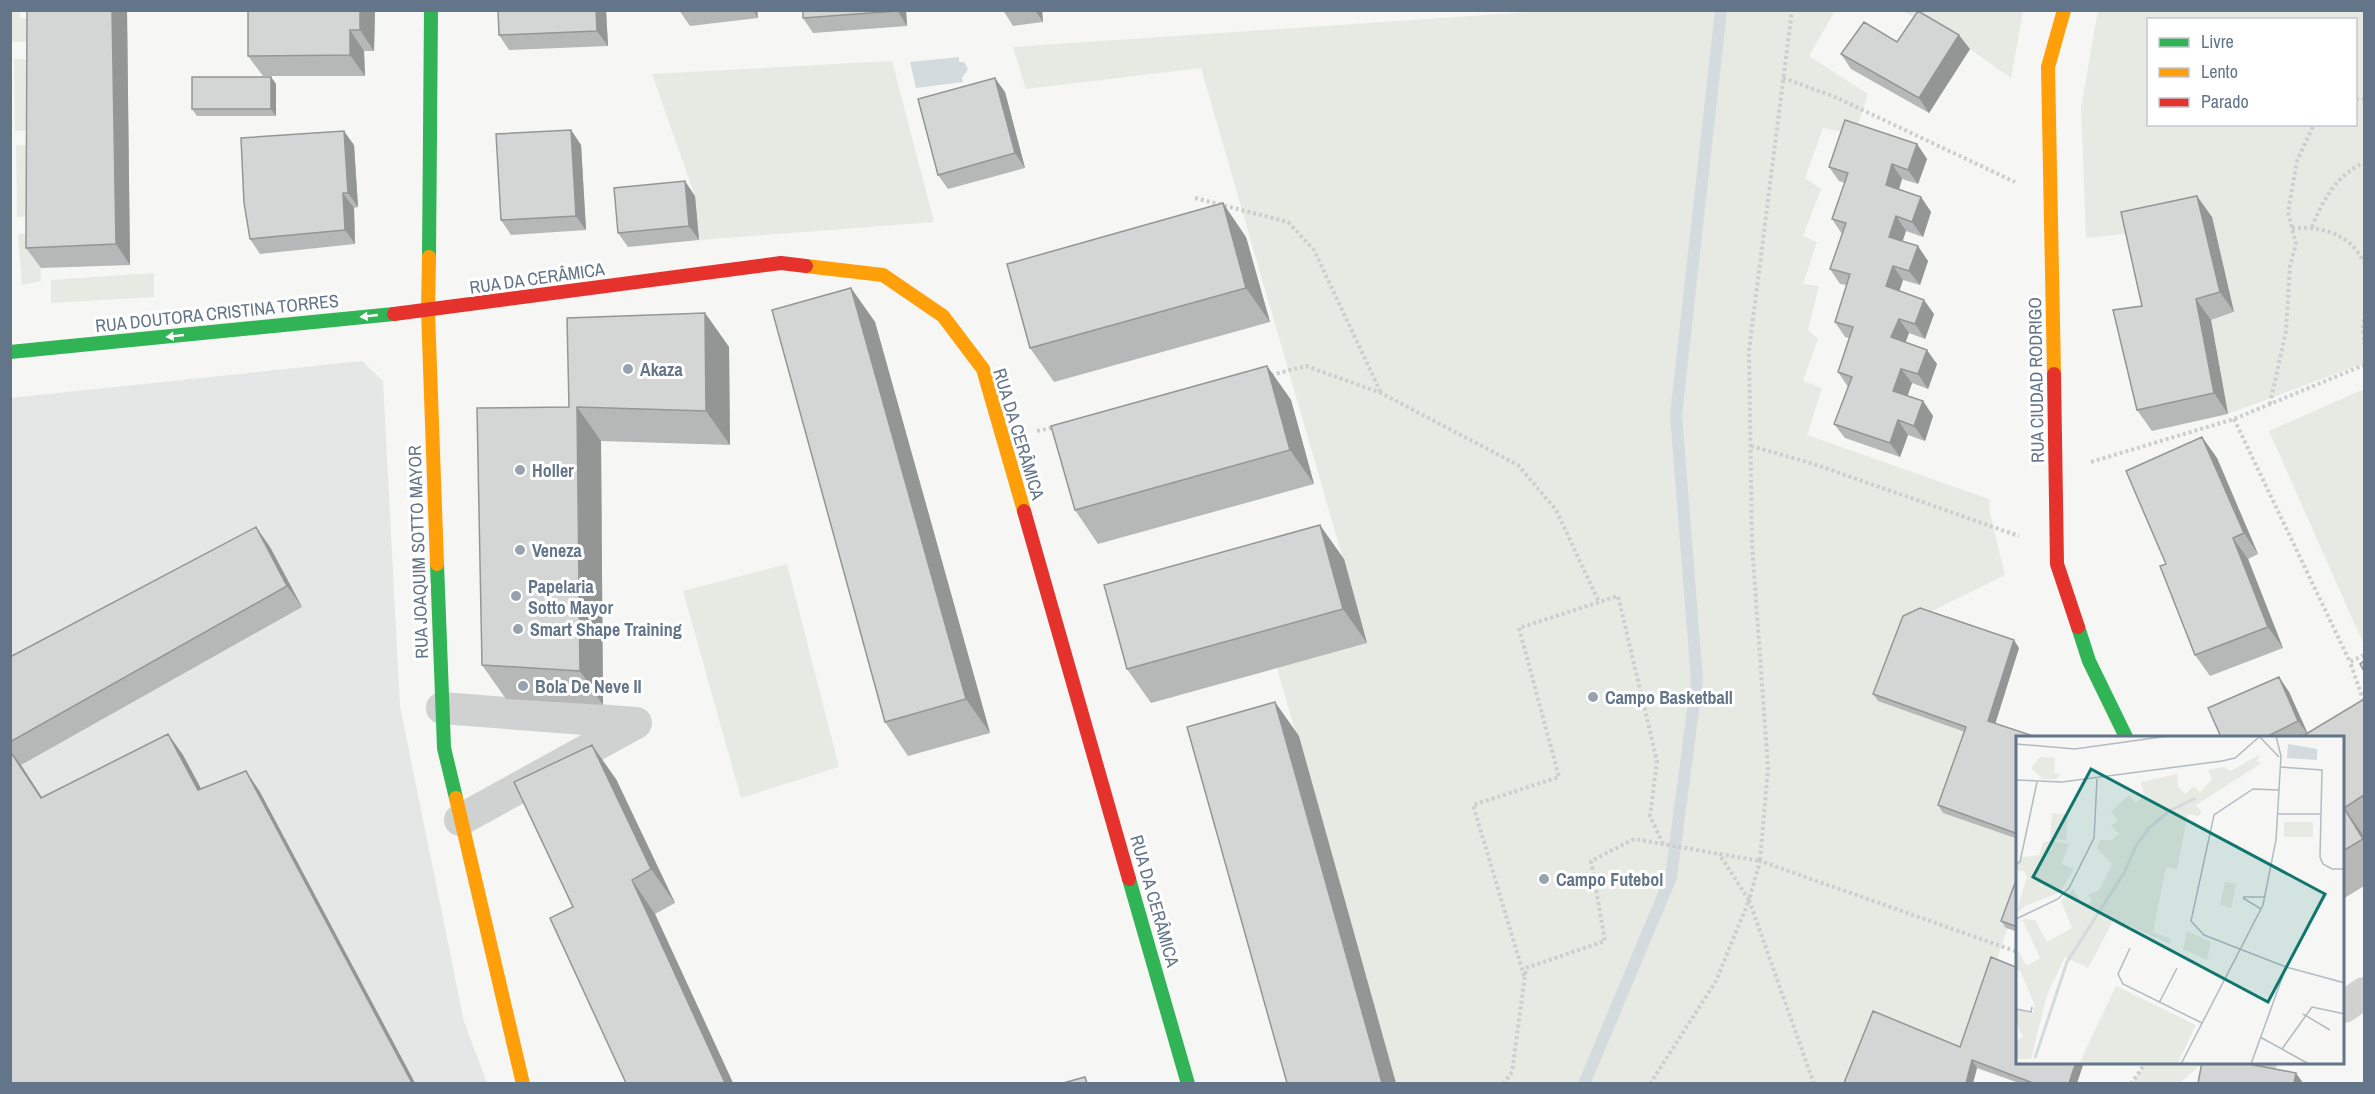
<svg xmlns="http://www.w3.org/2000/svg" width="2375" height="1094" viewBox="0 0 2375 1094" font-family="'Archivo Narrow',sans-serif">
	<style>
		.built { fill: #e5e6e6 }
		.green { fill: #e6eae3; fill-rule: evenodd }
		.water { fill: #d4dbdf }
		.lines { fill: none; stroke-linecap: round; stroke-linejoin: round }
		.stream { stroke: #d4dbdf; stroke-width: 12 }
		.path { stroke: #cdcecf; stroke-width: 4; stroke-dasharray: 3 3; stroke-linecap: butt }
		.street { stroke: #d0d1d1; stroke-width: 32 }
		.fast { stroke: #30b455; stroke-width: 14 }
		.slow { stroke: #ff9f0a; stroke-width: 14 }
		.jam { stroke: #e5322d; stroke-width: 14 }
		.wall { fill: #b6b8b8 }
		.shaded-wall { fill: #949696 }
		.building { fill: #d4d6d6; stroke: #949696; stroke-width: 1.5 }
		.oneway { fill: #fff }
		.poi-dot { fill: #96a2ae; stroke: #fff; stroke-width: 2 }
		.labels { text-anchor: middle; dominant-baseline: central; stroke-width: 6; stroke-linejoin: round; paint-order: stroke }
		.street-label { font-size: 18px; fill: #637588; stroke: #fff }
		.poi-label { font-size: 18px; font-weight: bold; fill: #637588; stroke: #fff; text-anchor: start }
		.inset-river { fill: none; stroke: #d4dbdf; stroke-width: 3 }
		.inset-road { fill: none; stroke: #b2bac2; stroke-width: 1.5 }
		.view { fill: #0f766e; fill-opacity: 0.15; stroke: #0f766e; stroke-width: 3 }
		.inset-edge { fill: none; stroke: #637588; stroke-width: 3 }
	</style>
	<rect width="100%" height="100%" fill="#f6f6f5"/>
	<!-- built -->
	<path class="built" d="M362 361 383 381 400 706 464 1022 487 1083H11L10 398Z"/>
	<!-- green -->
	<path class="green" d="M1561 10 1835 11 1809 56 1868 94 1855 134 1823 128 1805 178 1821 189 1803 236 1817 242 1803 284 1819 286 1808 330 1818 339 1803 381 1822 388 1807 435 1989 499 1990 514 2005 575 1908 623 1879 701 1972 734 2018 839V897L1965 1054 1852 1083H1396L1277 668 1367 642 1201 68 1026 89 1013 47Z
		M11 11H20V18L36 21 37 41 12 42Z
		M1903 11H2023L2011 78 1970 49Z
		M2098 11H2364V363L2228 414 2211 320 2234 313 2136 233 2086 238 2081 107ZM2148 20H2356V124H2148Z
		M14 59 37 60 35 130 15 131Z
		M892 61 934 222 699 240 695 196 652 74Z
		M16 145 37 146 38 216 17 217Z
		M39 233 41 281 22 285 18 234Z
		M154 273V297L51 303V280Z
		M2364 389V645L2269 431Z
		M787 564 839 767 741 798 683 591Z
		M2146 1063H2203L2179 1083 2131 1084Z"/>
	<!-- water -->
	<path class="water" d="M959 57V62H964L968 69 962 78 963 82 916 88 910 62Z"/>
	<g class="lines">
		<!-- stream -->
		<path class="stream" d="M1584 1084 1671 877 1697 680 1676 415 1721 10"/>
		<!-- path -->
		<path class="path" d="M1783 78 1835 97 2015 182
			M2356 99H2364
			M1195 198 1288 222 1314 250 1381 393
			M2312 227C2322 201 2338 173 2364 163
			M2292 228C2322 226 2351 234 2364 263
			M2364 319 2363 327 2364 344
			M1271 375 1306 366 1381 393 1518 465 1556 510 1599 602
			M2270 404 2286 331 2290 266 2296 244 2288 212 2297 161 2314 124
			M2234 419 2350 662
			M1037 431 1056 427
			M1751 446 1814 464 2019 536
			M2091 462 2234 419 2364 365
			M2364 655 2350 662 2364 702
			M1524 976 1473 805 1559 777 1519 628 1618 596 1657 761 1650 816 1663 844
			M1503 1084 1512 1072 1526 968 1605 941 1591 861 1634 839 1760 861 1768 768 1752 544 1749 351 1792 10
			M1650 1084 1716 981 1749 900 1719 854
			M1814 1084 1749 900 1760 861 2018 952
			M2131 1084 2146 1062"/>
		<!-- street -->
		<path class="street" d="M442 708 636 723
			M460 820 636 723
			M2344 1007 2364 993
			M2233 1084 2261 1062"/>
		<!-- fast -->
		<path class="fast" d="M429 257 431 10
			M10 352 394 314
			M437 564 444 748 456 798
			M2078 627 2089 661 2126 737
			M1129 879 1188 1084"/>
		<!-- slow -->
		<path class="slow" d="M429 257 428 311 437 564
			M806 266 883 275 943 316 983 369 1024 511
			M2054 374 2048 67 2064 10
			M456 798 523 1084"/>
		<!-- jam -->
		<path class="jam" d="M394 314 781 263 806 266
			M2054 374 2057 564 2078 627
			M1024 511 1129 879"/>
	</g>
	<!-- wall -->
	<path class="wall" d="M27 10H127L130 265 41 268 26 248Z
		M248 10H375L374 51H364L365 76H263L248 56Z
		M498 10H606L608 46 509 50 499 35Z
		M679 10H757L758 18 690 26Z
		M906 10 907 26 813 33 803 18Z
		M1003 10H1042L1043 22 1013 26Z
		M1897 42 1970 49 1929 113 1851 69 1841 54Z
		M271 77 276 84V116H197L192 109Z
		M1005 92 1025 168 948 189 938 175Z
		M571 130 581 145 586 230 511 235 501 220Z
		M1917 144 1927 159 1918 184 1902 179 1899 189 1921 197 1931 212 1923 237 1906 231 1902 241 1928 261 1920 285 1903 280 1899 291 1934 314 1925 339 1909 333 1905 342 1937 364 1928 389 1912 383 1907 396 1923 401 1933 416 1925 441 1908 435 1900 457 1845 438 1834 424 1848 387 1838 372 1849 338 1845 337 1835 322 1847 285 1840 284 1830 269 1842 234 1832 219 1845 183 1839 181 1829 167Z
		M354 145 358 207 354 208 355 244 260 254 250 239Z
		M695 196 699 240 628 247 618 233Z
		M2212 217 2234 312 2211 320 2228 414 2152 431 2137 410 2142 306Z
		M1246 237 1270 322 1054 382 1030 348Z
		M851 288 875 322 990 733 908 756 885 722Z
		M705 313 729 347 730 445 601 441 603 705 506 699 482 665 569 407Z
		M1267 366 1291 400 1314 484 1098 544 1075 510Z
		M2202 437 2217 458 2258 554 2248 559 2283 648 2210 676 2195 655Z
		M256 527 270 547 302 607 21 765 42 798 168 734 183 755 201 789 246 771 260 792 415 1083H10V657Z
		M1344 559 1367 643 1151 703 1127 669Z
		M2019 648 1995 723 2018 737V839L1943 813 1938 805 1965 732 1878 701 1873 694Z
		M2279 677 2289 692 2307 733 2364 699V886L2343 899V737H2221Z
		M616 779 675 903 655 914 733 1083H626L573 907Z
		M2018 875V932L2006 928 2001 921Z
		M1960 1047 2018 1062H2084L2077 1083H2019L1977 1068 1973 1083H1844Z"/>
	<!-- shaded-wall -->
	<path class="shaded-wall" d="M112 10H127L130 265 116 244Z
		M360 10H375L374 51 360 30Z
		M596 10H606L608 46 597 31Z
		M753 10H757L758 18Z
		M897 10H906L907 26Z
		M1035 10H1042L1043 22Z
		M350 30 364 51 365 76 350 55Z
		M1959 35 1970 49 1929 113 1919 98Z
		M271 77 276 84V116L271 109Z
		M995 78 1005 92 1025 168 1015 153Z
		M571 130 581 145 586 230 576 216Z
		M344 131 354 145 358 207 348 193Z
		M1917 144 1927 159 1918 184 1908 170Z
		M1892 164 1902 179 1896 199 1886 185Z
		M685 181 695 196 699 240 689 226Z
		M343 193 354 208 355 244 345 230Z
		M2197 196 2212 217 2234 312 2220 292Z
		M1921 197 1931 212 1923 237 1912 222Z
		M1223 203 1246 237 1270 322 1246 288Z
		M1896 216 1906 231 1899 252 1889 237Z
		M1918 246 1928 261 1920 285 1909 271Z
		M1893 266 1903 280 1896 301 1886 286Z
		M851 288 875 322 990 733 966 699Z
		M2196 299 2211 320 2228 414 2214 393Z
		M1924 300 1934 314 1925 339 1915 324Z
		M705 313 729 347 730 445 706 411Z
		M1899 319 1909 333 1902 352 1891 337Z
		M1927 350 1937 364 1928 389 1918 374Z
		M1267 366 1291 400 1314 484 1290 450Z
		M1901 369 1912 383 1904 406 1893 391Z
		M1923 401 1933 416 1925 441 1914 426Z
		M577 407 601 441 603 705 580 671Z
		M1898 420 1908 435 1900 457 1890 443Z
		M2202 437 2217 458 2258 554 2244 533Z
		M1320 525 1344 559 1367 643 1343 609Z
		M256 527 270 547 302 607 287 586Z
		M2233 538 2248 559 2283 648 2268 627Z
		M2014 640 2019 648 1994 728 1988 721Z
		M2279 677 2289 692 2309 736 2298 721Z
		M1275 702 1299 736 1396 1083H1382Z
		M168 734 183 755 213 811 198 790Z
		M592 745 616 779 675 903 651 869Z
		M10 750 21 765 56 819 41 798Z
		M246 771 260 792 415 1083H412Z
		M2344 808 2364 836V841L2363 839Z
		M632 880 655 914 733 1083H725Z
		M1972 1060 1977 1068 1973 1083H1966Z
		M2076 1062H2084L2077 1083H2069Z
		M2296 1073 2303 1083H2294Z"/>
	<!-- building -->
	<path class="building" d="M27 10H112L116 244 26 248Z
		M248 10H360V30H350V55L248 56Z
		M498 10H596L597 31 499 35Z
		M803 10H897V11L803 18Z
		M1918 11 1959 35 1919 98 1841 54 1864 22 1897 42Z
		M192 77H271V109H192Z
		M995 78 1015 153 938 175 918 99Z
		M1845 120 1917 144 1908 170 1892 164 1886 185 1921 197 1912 222 1896 216 1889 237 1918 246 1909 271 1893 266 1886 286 1924 300 1915 324 1899 319 1891 337 1927 350 1918 374 1901 369 1893 391 1923 401 1914 426 1898 420 1890 443 1834 424 1852 377 1838 372 1853 327 1835 322 1850 274 1830 269 1846 223 1832 219 1848 173 1829 167Z
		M571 130 576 216 501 220 496 134Z
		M344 131 348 193H343L345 230 250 239 244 203 241 138Z
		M685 181 689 226 618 233 614 188Z
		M2197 196 2220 292 2196 299 2214 393 2137 410 2113 310 2142 306 2121 212Z
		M1223 203 1246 288 1030 348 1007 264Z
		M851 288 966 699 885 722 772 310Z
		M705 313 706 411 577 407 580 671 482 665 477 408 569 407 567 318Z
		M1267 366 1290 450 1075 510 1051 426Z
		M2202 437 2244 533 2233 538 2268 627 2195 655 2160 566 2166 564 2126 471Z
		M1320 525 1343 609 1127 669 1104 585Z
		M256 527 287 586 10 742V657Z
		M1920 608 2014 640 1988 721 2036 737H2018V834L1938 805 1966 727 1873 694 1903 616Z
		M2364 661V671L2360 664Z
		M2279 677 2298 721 2266 737H2221L2208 708Z
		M2364 699V795L2344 808 2363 839 2343 851V737H2301Z
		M1275 702 1382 1083H1287L1187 727Z
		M168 734 198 790 246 771 412 1083H10V751L41 798Z
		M592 745 651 869 632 880 725 1083H626L550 918 573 907 514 782Z
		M2018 875V927L2001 921Z
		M1991 957 2018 968V1062H2076L2069 1083H2033L1972 1060 1966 1083H1844L1873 1011 1960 1047Z
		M2202 1062H2238L2296 1073 2294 1083H2198Z
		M1085 1077 1087 1083H1063Z"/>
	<!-- one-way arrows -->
	<defs><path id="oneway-solid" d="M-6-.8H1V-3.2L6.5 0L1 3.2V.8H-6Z" transform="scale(1.5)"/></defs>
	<g class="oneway">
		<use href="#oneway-solid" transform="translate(369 316) rotate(174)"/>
		<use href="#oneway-solid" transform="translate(175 336) rotate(174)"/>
	</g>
	<!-- markers -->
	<g class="poi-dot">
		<circle cx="628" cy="369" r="6"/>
		<circle cx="520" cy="470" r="6"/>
		<circle cx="520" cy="550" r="6"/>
		<circle cx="516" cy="596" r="6"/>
		<circle cx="518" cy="629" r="6"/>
		<circle cx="523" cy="686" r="6"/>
		<circle cx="1593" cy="697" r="6"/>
		<circle cx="1544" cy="879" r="6"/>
	</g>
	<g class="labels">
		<!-- street labels -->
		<g class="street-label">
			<text transform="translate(537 278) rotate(-8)">RUA DA CERÂMICA</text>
			<text transform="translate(217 313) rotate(-6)">RUA DOUTORA CRISTINA TORRES</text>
			<text transform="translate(2036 380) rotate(-91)">RUA CIUDAD RODRIGO</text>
			<text transform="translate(1019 434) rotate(73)">RUA DA CERÂMICA</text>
			<text transform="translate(418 552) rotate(-92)">RUA JOAQUIM SOTTO MAYOR</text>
			<text transform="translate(1155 901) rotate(74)">RUA DA CERÂMICA</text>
		</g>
		<!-- poi labels -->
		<g class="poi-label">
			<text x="640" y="369">Akaza</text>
			<text x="532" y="470">Holler</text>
			<text x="532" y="550">Veneza</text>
			<text x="528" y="586">Papelaria<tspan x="528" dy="21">Sotto Mayor</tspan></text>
			<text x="530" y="629">Smart Shape Training</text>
			<text x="535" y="686">Bola De Neve II</text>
			<text x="1605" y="697">Campo Basketball</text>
			<text x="1556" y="879">Campo Futebol</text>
		</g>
	</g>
	<!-- overview -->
	<g transform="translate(2016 736)">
		<rect width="328" height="328" fill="#f6f6f5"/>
		<path d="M243 19 241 26 246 27 180 69 186 77 182 80 172 78 161 133 150 131 137 196 155 203 154 208 98 183 72 232 49 221 31 259 15 323H0L1 304 7 301 0 287V273L16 278 19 270 4 234 0 235V211L11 230 24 222 7 185 0 187 9 183 19 184 31 206 56 192 45 165 57 153 68 170 76 166 72 159 83 154 96 128 81 112 84 104H96L103 98 95 90 102 84 95 76 113 59 120 67 128 60 125 46 161 38 162 51 169 58 178 50 184 57 196 43 192 34 207 31 215 35ZM24 21 39 22 38 37 45 38 40 43H27L15 32ZM36 77 52 78 50 104 34 103ZM268 86H297V101H268ZM34 104 53 108 45 128 58 133 44 156 7 171 0 178 11 141 8 135 0 134V129L7 121 23 119 27 107ZM209 146 220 148 215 172 204 169ZM171 195 195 206 191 224 167 213ZM100 250 180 289 161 328H63Z" fill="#e6eae3"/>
		<path d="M272 8 301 13V24L271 22Z" fill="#d4dbdf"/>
		<path class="inset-river" d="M19 322 51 226 108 137 120 110 133 92 153 75 180 62"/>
		<path class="inset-road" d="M243 0 263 21M0 8 59 13 152 0M264 31 306 34 304 121 307 128 316 133H329M0 44 46 46 206 25 219 22 243 1M263 54 237 53 198 79 175 185 188 199 270 231 329 247M262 78H304M0 128 4 126 21 46M227 161H249M227 162 245 173M0 183 42 163 53 152 78 102 81 43M114 212 102 238 107 248 186 287M143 267 161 232M0 273 15 276 16 271M287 278 314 294M244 301 293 328M266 313 296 271 329 278M165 328 247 169 260 104 265 20 260 0M235 328 270 231"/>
		<path class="view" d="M75 33 309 158 252 266 17 141Z"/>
		<rect width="328" height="328" class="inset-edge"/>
	</g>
	<!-- border -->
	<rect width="2375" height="1094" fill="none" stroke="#637588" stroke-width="24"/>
	<!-- legend -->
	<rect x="2147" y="18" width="210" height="108" fill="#ffffff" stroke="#c1c8cf" stroke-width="1.5"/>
	<rect x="2159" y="38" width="30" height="9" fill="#30b455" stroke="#c1c8cf" stroke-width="1.5"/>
	<text x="2201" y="48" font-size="18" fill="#637588">Livre</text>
	<rect x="2159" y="68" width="30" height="9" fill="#ff9f0a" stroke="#c1c8cf" stroke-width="1.5"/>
	<text x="2201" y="78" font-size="18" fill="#637588">Lento</text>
	<rect x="2159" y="98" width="30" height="9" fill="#e5322d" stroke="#c1c8cf" stroke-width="1.5"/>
	<text x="2201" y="108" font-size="18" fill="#637588">Parado</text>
</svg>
